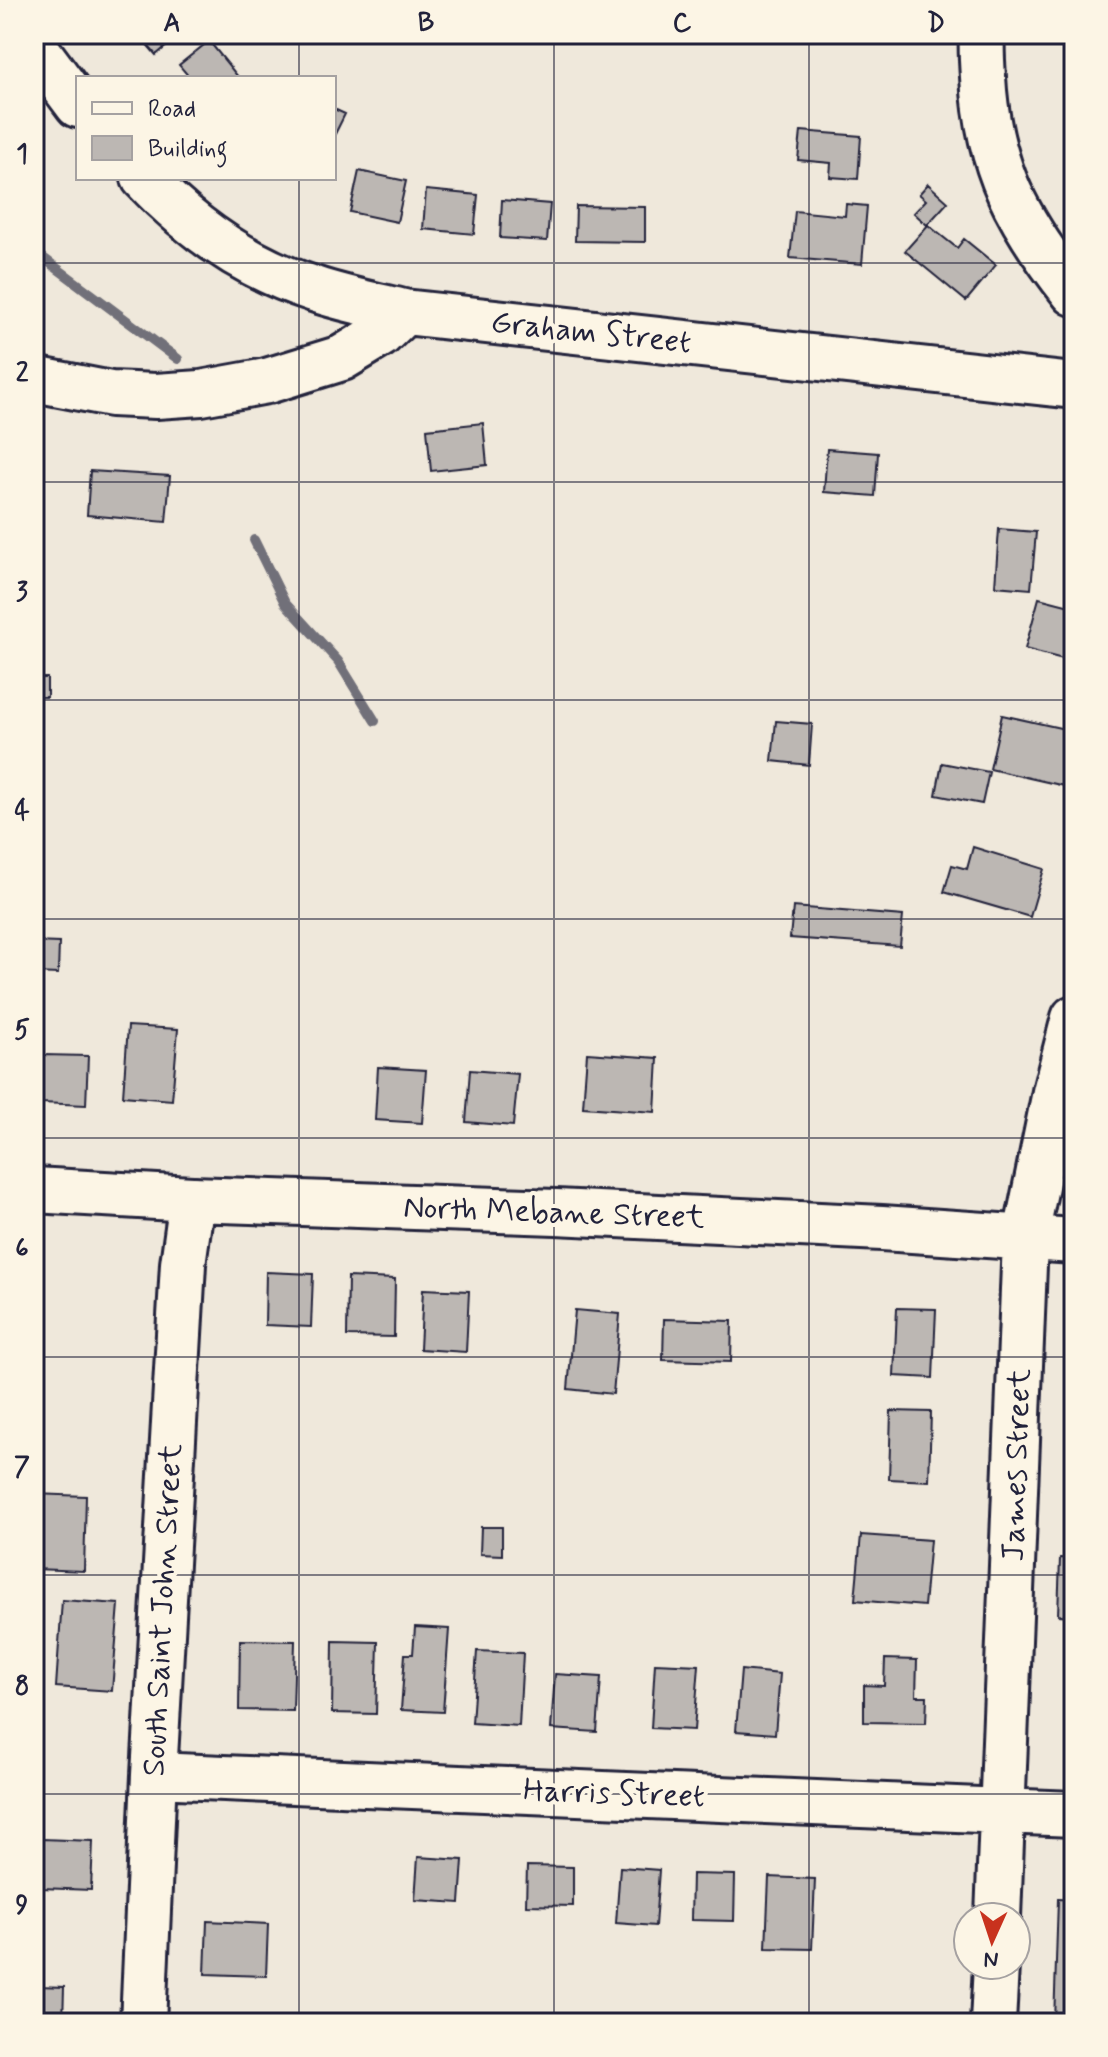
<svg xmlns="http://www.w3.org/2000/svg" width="1108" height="2057" viewBox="0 0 1108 2057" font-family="Mynerve,sans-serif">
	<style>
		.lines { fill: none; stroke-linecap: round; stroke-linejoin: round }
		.stream { stroke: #716f79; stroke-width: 10 }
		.building { fill: #bcb7b3; stroke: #22223b; stroke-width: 2 }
		.minor-casing { stroke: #22223b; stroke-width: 50 }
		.major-casing { stroke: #22223b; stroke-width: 50 }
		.minor { stroke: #fcf5e5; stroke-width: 44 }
		.major { stroke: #fcf5e5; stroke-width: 44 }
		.grid { fill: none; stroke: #22223b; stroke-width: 2; stroke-opacity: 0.55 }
		.labels { text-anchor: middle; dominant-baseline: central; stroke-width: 8; stroke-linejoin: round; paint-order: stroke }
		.street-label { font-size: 32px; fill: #22223b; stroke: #fcf5e5 }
		.neatline { fill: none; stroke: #22223b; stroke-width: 3 }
		.grid-label { font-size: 26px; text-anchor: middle; font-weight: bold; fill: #22223b }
	</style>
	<rect width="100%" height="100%" fill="#efe8db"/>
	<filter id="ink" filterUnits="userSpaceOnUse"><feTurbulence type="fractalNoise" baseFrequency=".0125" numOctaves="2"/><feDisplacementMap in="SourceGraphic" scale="16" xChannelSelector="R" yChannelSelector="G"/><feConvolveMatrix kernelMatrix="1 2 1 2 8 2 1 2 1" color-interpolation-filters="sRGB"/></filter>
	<g filter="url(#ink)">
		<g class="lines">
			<!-- stream -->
			<path class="stream" d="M34 251 178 359
				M254 540 285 603 338 661 375 721"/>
		</g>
		<!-- building -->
		<path class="building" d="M138 34H181L156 55Z
			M209 41 239 78H190L179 65Z
			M334 109 345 114 334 136Z
			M801 131 861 136 858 179 830 177 831 163 798 160Z
			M359 171 406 181 397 222 350 212Z
			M928 184 948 202 927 225 914 213 926 200 919 194Z
			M426 190 478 195 474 234 423 229Z
			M502 200 550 204 547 241 500 238Z
			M846 204 867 206 862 264 790 258 795 211 845 216Z
			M576 206 645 207V242L575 241Z
			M928 225 957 248 964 239 996 265 966 301 905 251Z
			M483 423 487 465 431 471 427 429Z
			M827 449 878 453 875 496 824 492Z
			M90 471 170 476 166 522 87 515Z
			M999 529 1036 532 1031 589 995 586Z
			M1039 598 1074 607V662L1025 649Z
			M34 678H47V697H34Z
			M1002 715 1074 731V764L1069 787 990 769Z
			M776 721 812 724 809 765 772 761Z
			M942 763 989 772 982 804 936 795Z
			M973 847 1044 869 1030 917 944 892 952 865 967 869Z
			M793 907 903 916 900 946 790 938Z
			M34 942 59 943 58 974 34 973Z
			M128 1026 178 1029 172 1100 123 1096Z
			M587 1053 658 1058 655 1112 583 1107Z
			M43 1055 88 1056 86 1105 41 1103Z
			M378 1067 426 1070 422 1123 375 1120Z
			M470 1070 518 1074 513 1126 466 1122Z
			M266 1272 313 1274 311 1327 265 1325Z
			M348 1277 395 1279 394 1337 347 1336Z
			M423 1289 469 1291 466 1352 420 1349Z
			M897 1308 936 1309 933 1378 894 1376Z
			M575 1310 620 1314 613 1394 568 1389Z
			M664 1319 732 1321 731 1362 663 1360Z
			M891 1411 931 1412 929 1481 889 1479Z
			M34 1494 86 1496 84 1571 34 1569Z
			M481 1527H502V1555L480 1554Z
			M861 1535 930 1540 924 1606 855 1600Z
			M1060 1558 1074 1559V1616L1058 1615Z
			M62 1600 119 1604 112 1691 56 1687Z
			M415 1627 449 1629 443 1712 401 1710 405 1654H413Z
			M240 1640 295 1641 293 1711 239 1710Z
			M333 1641 378 1642 376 1714 332 1713Z
			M477 1651 523 1653 519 1726 472 1723Z
			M885 1659 917 1660 916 1696H927L926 1723 864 1722V1685L884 1686Z
			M655 1663 699 1665 694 1730 651 1728Z
			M741 1670 780 1674 775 1734 736 1731Z
			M555 1674 601 1677 597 1732 551 1729Z
			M42 1839 93 1841 91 1890 41 1888Z
			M418 1857 463 1860 460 1903 415 1900Z
			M527 1866 573 1867V1906L526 1905Z
			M620 1867 659 1870 655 1926 616 1923Z
			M692 1874 735 1875 734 1921 691 1920Z
			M769 1877 815 1879 812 1949 766 1948Z
			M1058 1899 1074 1900V2023H1054Z
			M207 1921 268 1924 266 1976 205 1974Z
			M39 1986 64 1987 63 2023H34V1999L38 2000Z
			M214 2019 286 2023H214Z"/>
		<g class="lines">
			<defs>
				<path id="minor" d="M982 34C981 48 982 63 983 77 988 168 1018 222 1074 293
					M34 46 78 105
					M144 178C191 228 248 268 314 289 343 299 374 305 404 312L1074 386
					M34 379 111 394 156 396 201 393 267 381 342 358 380 335 404 312
					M154 1775 1074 1814
					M998 1917 1025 1240 1055 1092 1074 1018
					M143 2023 154 1775 183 1264 192 1199 556 1212 882 1228 1074 1241
					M993 2023 996 1965"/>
				<path id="major" d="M34 1190 192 1199"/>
			</defs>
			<!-- minor casing -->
			<use href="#minor" class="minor-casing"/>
			<!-- major casing -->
			<use href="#major" class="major-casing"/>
			<!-- minor -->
			<use href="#minor" class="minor"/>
			<!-- major -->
			<use href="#major" class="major"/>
		</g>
	</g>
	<!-- grid -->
	<path class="grid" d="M299 34V78M554 34V2023M809 34V2023M299 178V2023M34 263H1074M34 482H1074M34 700H1074M34 919H1074M34 1138H1074M34 1357H1074M34 1575H1074M34 1794H1074"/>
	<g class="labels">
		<!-- street labels -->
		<g class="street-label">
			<text transform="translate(591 333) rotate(6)">Graham Street</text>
			<text transform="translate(554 1213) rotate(2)">North Mebane Street</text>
			<text transform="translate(1017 1465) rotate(-88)">James Street</text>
			<text transform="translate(163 1610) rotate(-87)">South Saint John Street</text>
			<text transform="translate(614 1794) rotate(2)">Harris Street</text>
		</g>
	</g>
	<!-- margin -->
	<rect width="1108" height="2057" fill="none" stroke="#fcf5e5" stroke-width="88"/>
	<!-- legend -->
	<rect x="76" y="76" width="260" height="104" fill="#fcf5e5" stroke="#a5a1a1" stroke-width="2"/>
	<rect x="92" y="102" width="40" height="12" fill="#fcf5e5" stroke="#a5a1a1" stroke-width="2"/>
	<text x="148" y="116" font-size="24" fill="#22223b">Road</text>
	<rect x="92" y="136" width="40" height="24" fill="#bcb7b3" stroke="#a5a1a1" stroke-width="2"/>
	<text x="148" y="156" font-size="24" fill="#22223b">Building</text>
	<!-- north arrow -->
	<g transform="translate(992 1941) rotate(183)"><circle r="38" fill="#fcf5e5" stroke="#a5a1a1" stroke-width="2"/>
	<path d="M0-6L14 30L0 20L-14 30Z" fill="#c8321e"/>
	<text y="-12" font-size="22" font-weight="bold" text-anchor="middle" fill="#22223b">N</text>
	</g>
	<rect x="44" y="44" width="1020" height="1969" class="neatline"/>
	<g class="grid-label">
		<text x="172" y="31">A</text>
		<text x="426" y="31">B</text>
		<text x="682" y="31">C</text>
		<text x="936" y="31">D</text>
		<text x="22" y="162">1</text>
		<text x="22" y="381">2</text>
		<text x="22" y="600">3</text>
		<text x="22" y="819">4</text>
		<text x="22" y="1038">5</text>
		<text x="22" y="1256">6</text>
		<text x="22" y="1475">7</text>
		<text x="22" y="1694">8</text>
		<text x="22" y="1913">9</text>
	</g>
</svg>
